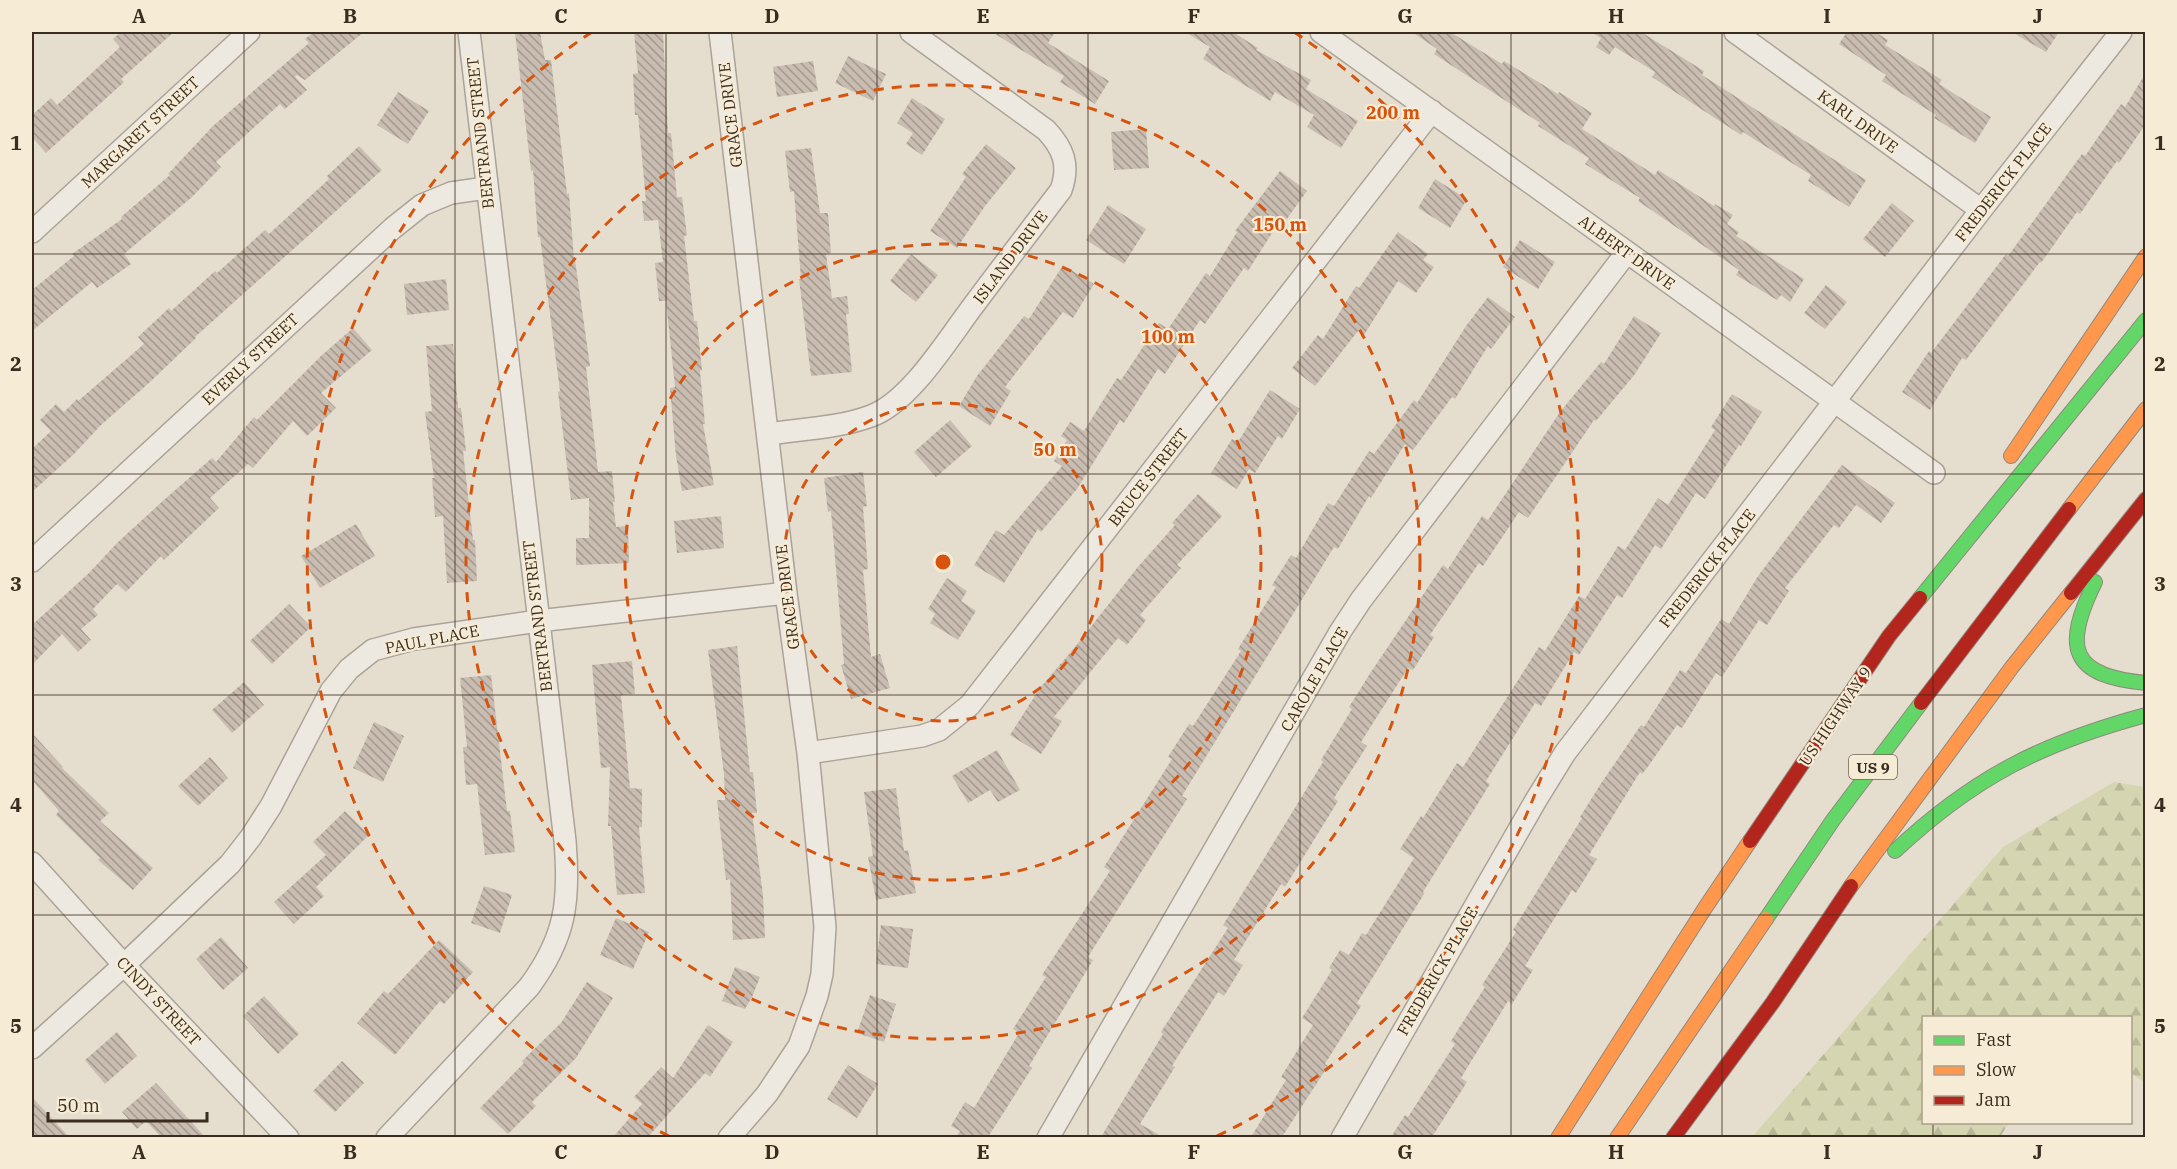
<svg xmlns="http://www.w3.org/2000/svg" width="2177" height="1169" viewBox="0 0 2177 1169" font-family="'IBM Plex Serif',serif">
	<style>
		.forest { fill: url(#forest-firs) }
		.building { fill: url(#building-back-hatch) }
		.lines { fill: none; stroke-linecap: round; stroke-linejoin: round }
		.street-casing { stroke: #aba397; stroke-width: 24 }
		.fast-casing { stroke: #90897e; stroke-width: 16 }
		.slow-casing { stroke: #90897e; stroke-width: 16 }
		.jam-casing { stroke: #90897e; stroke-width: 16 }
		.street { stroke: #eee9e0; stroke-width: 21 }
		.fast { stroke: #63d668; stroke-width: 14 }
		.slow { stroke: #ff974d; stroke-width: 14 }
		.jam { stroke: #b3261e; stroke-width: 14 }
		.grid { fill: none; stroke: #3a2c1f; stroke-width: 1.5; stroke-opacity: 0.55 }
		.ring { fill: none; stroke: #d7540e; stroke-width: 3; stroke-dasharray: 10 8 }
		.labels { text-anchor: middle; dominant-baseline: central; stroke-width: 4.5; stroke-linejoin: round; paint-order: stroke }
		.shield { fill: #f6ecd5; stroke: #726656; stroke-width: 1.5 }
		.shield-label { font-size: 15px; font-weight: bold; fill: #3a2c1f }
		.street-label { font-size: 16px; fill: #3a2c1f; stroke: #f6ecd5 }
		.centre { fill: #d7540e; stroke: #f6ecd5; stroke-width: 3 }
		.ring-label { font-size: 18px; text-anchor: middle; font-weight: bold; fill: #d7540e; stroke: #f6ecd5; stroke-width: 4.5; stroke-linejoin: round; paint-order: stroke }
		.neatline { fill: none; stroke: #3a2c1f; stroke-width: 2 }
		.grid-label { font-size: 20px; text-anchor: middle; font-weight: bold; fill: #3a2c1f }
	</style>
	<defs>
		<pattern id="forest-firs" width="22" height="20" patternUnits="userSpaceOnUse" patternTransform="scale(1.5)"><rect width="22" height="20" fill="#d5d5b1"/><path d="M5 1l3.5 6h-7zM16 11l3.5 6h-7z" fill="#b8b798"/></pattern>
		<pattern id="building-back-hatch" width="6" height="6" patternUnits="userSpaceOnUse" patternTransform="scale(1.5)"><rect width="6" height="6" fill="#c9bcb0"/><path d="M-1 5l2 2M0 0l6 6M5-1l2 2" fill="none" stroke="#a4998f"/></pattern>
	</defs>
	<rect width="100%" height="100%" fill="#e5decf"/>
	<!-- forest -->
	<path class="forest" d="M2114 782 2145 787V1083L2131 1073 2130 1018H1924V1122L2009 1123 2000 1137H1752L2003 847Z"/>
	<!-- building -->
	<path class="building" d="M121 32H174L121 79 124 82 46 153 32 137V115L51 98 57 105 120 47 113 39Z
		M314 32H364L305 80 297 75 295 77 307 90 285 109 280 104 216 162 221 167 192 197 124 254 131 264 97 288 92 282 32 331V290L74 256 72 254 122 219 121 217 170 175 168 174 213 126 309 43 305 39Z
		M515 32H540L545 60H551L567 194 569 193 574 260H575L590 366 586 367 598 472 612 471 615 502H613L616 527 628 526 629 563 576 565V538H589V498L571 500 558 392 560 391 540 237H538L533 170 531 171Z
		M634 32H663L668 133H671L677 197H682L687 235 684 236 694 321H697L702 370 700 371 705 424H703L714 485 682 491 676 456 670 388 675 387 666 301H659L655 263 663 262 658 220 644 221 642 201H646L638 115H635L633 74 638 73Z
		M992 32H1055L1048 43 1109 81 1095 104 1060 82 1064 76Z
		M1185 32H1233L1258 48 1256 50 1311 80 1306 89 1358 121 1341 148 1307 127 1314 115 1275 92 1270 101 1203 59 1210 47Z
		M1412 32H1450L1502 64 1504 61 1558 94 1559 92 1592 113 1582 129 1655 175 1658 170 1714 206 1715 204 1733 215 1727 224 1739 232 1736 236 1804 279 1790 302 1781 295 1777 300 1736 275 1739 270 1638 201 1640 198 1585 164 1589 158 1538 126 1540 123 1434 54 1437 49Z
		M1591 32H1641L1704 71 1702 75 1866 180 1849 207 1808 181 1811 175 1743 132 1741 135 1652 77 1655 72 1615 47 1609 55 1596 47 1601 38Z
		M1847 32H1875L1888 40 1885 45 1942 80 1939 84 1991 117 1975 143 1934 118 1936 115 1882 81 1886 75 1839 44Z
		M2012 32H2059L2046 52Z
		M848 56 886 74 873 101 835 83Z
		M813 61 818 91 777 97 773 67Z
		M2145 74V125L2119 163 2117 161 2080 214 2077 212 2041 263 2040 262 1966 360 1962 358 1930 410 1902 392 1929 351 1931 353 2006 254 2008 256 2082 154 2085 156 2121 104 2125 107Z
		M398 92 429 111 408 144 377 125Z
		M912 98 945 119 922 155 906 144 913 133 897 123Z
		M1146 129 1149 168 1114 170 1111 132Z
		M986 144 1016 168 985 206 957 248 930 231 966 177 962 174Z
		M359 146 382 170 195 337 196 338 150 382 101 425 74 454 32 492V449L51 431 40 420 56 404 64 412 77 399 78 401 144 344 138 337 169 308 171 311 215 271 217 273 265 230 269 234 329 179 327 176Z
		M811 148 820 213H828L831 253 826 254 832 298 847 296 849 314H846L852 372 811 376 799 279H801L794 191 790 192 785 151Z
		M1280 171 1307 191 1286 220 1282 217 1248 271 1244 268 1205 324 1200 320 1165 374 1158 369 1124 423 1120 420 1077 489 1041 532 1038 529 1004 583 974 565 996 530 1004 535 1062 466 1054 461 1067 440 1061 436 1070 422 1084 431 1117 378 1121 380 1159 323 1168 329 1206 273 1210 276 1237 232 1235 231Z
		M1435 179 1467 199 1450 228 1418 208Z
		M1892 203 1914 221 1885 257 1863 239Z
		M1108 205 1146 229 1124 264 1086 240Z
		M1398 232 1428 254 1423 260 1434 267 1416 293 1398 281 1364 335 1358 331 1315 386 1292 368 1318 335 1323 339 1356 286 1359 288Z
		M1520 240 1555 262 1538 289 1503 267Z
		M911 254 938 275 916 302 890 281Z
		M1063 265 1094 284 1073 318 1063 312 1005 387 1011 391 990 426 959 406 977 376 1024 316 1029 319Z
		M446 279 449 310 407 315 404 284Z
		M1826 285 1847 302 1825 329 1804 313Z
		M1488 297 1515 317 1491 349 1488 346 1455 399 1452 397 1413 450 1405 444 1371 498 1369 496 1338 549 1334 547 1182 796 1187 799 1088 957 1093 960 1029 1066 1032 1068 988 1137H956L960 1131 951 1126 965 1102 974 1108 1019 1033 1013 1029 1046 977 1042 975 1110 871 1104 867 1172 759 1168 757 1189 724 1193 726 1241 651 1238 649 1276 587 1272 585 1291 555 1296 558 1328 503 1334 506 1369 451 1374 454 1414 400 1417 403 1466 326Z
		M1634 316 1661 333 1635 374 1596 421 1594 420 1528 518 1519 512 1483 566 1479 563 1430 635 1434 637 1413 670 1408 668 1361 742 1367 746 1334 798 1338 801 1285 887 1281 884 1234 960 1243 965 1224 996 1218 992 1172 1066 1175 1067 1140 1124 1163 1137H1101L1163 1034 1161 1032 1228 928 1223 925 1323 762 1321 760 1352 709 1349 707 1371 672 1443 565 1448 569 1482 516 1488 520 1560 412 1601 362 1604 364Z
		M353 328 372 350 321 393 336 408 307 436 293 421 253 468 248 464 210 498 219 508 164 560 161 556 126 592 117 584 93 609 98 615 81 629 91 640 78 652 62 634 32 665V625L89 573 117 543 165 499 212 458 216 462 254 417 257 420 321 356Z
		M453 344 458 408H461L466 451H463L473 540H475L477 581 447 583 443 516 435 517 432 478H434L425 412 432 411 426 346Z
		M1270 390 1300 409 1282 439 1278 436 1255 473 1249 469 1237 489 1211 473 1232 439 1238 442Z
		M1732 394 1762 412 1741 446 1739 445 1705 499 1696 493 1661 549 1655 545 1622 598 1617 595 1579 655 1574 652 1541 706 1535 703 1486 781 1490 784 1423 892 1424 894 1357 1003 1361 1006 1325 1064 1328 1066 1282 1137H1251L1286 1080 1281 1077 1313 1025 1302 1018 1332 970 1329 968 1340 950 1349 955 1362 933 1366 935 1414 858 1400 849 1421 816 1423 818 1457 763 1463 767 1539 647 1545 651 1579 596 1585 599 1618 546 1625 550 1658 498 1668 505 1715 430 1711 427Z
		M950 420 972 446 936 477 914 452Z
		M1842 465 1895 503 1881 523 1856 505 1839 528 1834 525 1785 588 1789 591 1767 625 1759 620 1722 677 1716 673 1682 728 1677 725 1647 768 1642 774 1640 772 1589 855 1597 859 1576 893 1572 890 1525 966 1533 970 1512 1004 1508 1001 1461 1078 1467 1082 1432 1137H1391L1405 1115 1408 1117 1455 1044 1451 1041 1485 987 1482 985 1516 932 1513 930 1582 818 1580 817 1600 785 1641 725 1644 727 1680 670 1686 673 1721 619 1729 624 1758 576Z
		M863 472 867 506 863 507 868 569 863 570 871 657 880 654 890 688 851 699 841 665 844 664 831 511 828 512 824 478Z
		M1198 494 1222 516 1177 565 1181 568 1140 615 1146 620 1127 645 1118 638 1054 717 1062 721 1041 754 1010 735 1040 688 1075 647 1137 568 1175 525 1172 523Z
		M721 516 724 548 677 553 674 521Z
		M356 524 375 556 320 588 301 556Z
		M947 578 967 591 961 601 976 611 958 640 930 623 935 614 928 609Z
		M289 604 311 627 272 664 250 641Z
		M737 646 750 772H753L757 813H752L763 895 765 938 733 940 730 879 726 880 717 800H725L724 774 708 650Z
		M632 661 635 694 621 695 630 788 642 789V827H639L645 893 617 895 611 826H608L610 767 601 768 592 665Z
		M491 675 507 811H510L515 852 485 855 477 784 466 785 463 747H467L460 678Z
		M244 682 264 705 232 733 212 710Z
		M374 722 404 736 383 782 353 768Z
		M32 733 63 767 62 768 109 813 100 821 153 868 133 890 98 860 100 858 56 815 59 811 32 780Z
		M997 750 1020 790 998 802 990 790 968 803 952 776Z
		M210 757 228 778 198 806 178 786Z
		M896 788 904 851 908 850 916 893 876 900 868 857 873 856 864 792Z
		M345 811 369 835 316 887 324 896 294 924 274 902 326 855 313 842Z
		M484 886 512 895 500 933 471 923Z
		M616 918 649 932 633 969 600 955Z
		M881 925 913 929 908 968 876 964Z
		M221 937 248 968 223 990 196 959Z
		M439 940 473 972 444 1004 440 1001 395 1055 357 1023 384 991 388 994Z
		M735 967 760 977 752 997 745 1009 722 1001Z
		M587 982 613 998 576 1058 532 1102 536 1106 508 1134 480 1108 524 1063 522 1061 561 1023Z
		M870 995 896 1004 884 1042 857 1033Z
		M264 996 299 1034 278 1054 243 1016Z
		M708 1025 733 1042 710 1077 705 1073 648 1137H613L642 1104 634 1097 661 1067 673 1078Z
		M117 1032 137 1056 105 1084 85 1060Z
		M342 1061 364 1083 335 1112 313 1091Z
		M848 1065 878 1084 857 1118 827 1099Z
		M156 1083 205 1137H161L146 1121 137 1129 122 1112Z
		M32 1097 69 1137H32Z"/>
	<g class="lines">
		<defs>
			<path id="street" d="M720 32 786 593 808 753 825 927 822 974 817 996 799 1046 767 1094 729 1138
				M1321 32 1934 473
				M1735 32 1981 210
				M32 232 249 32
				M768 434C802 429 839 428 871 416 910 402 948 339 973 306 1002 267 1032 228 1061 190 1070 165 1063 148 1046 130L911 32
				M32 561 393 228 422 205 451 193 486 188
				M808 753 922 736 939 730 970 705 1432 111
				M32 863 124 965 288 1138
				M32 1048 124 965 230 864 251 837 271 806 331 691 349 669 373 650 414 639 538 621 786 593
				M387 1138 529 987C566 937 570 901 565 841L469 32
				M1048 1138 1340 632 1361 600 1627 252
				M1342 1138 1536 800 1565 753 1981 210 2121 32"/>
			<path id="fast" d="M2095 582C2063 647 2069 676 2146 683
				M1920 598 2146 320
				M1895 851C1974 777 2042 743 2146 715
				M1766 919 1833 820 1921 703"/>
			<path id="slow" d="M2011 456 2146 256
				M2069 509 2146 409
				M1851 886 2012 667 2071 593
				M1558 1138 1705 908 1750 841
				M1617 1138 1766 919"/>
			<path id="jam" d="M2071 593 2146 499
				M1921 703 2069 509
				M1750 841 1889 636 1920 598
				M1673 1138 1773 1002 1851 886"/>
		</defs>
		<!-- street casing -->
		<use href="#street" class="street-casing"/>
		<!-- fast casing -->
		<use href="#fast" class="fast-casing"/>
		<!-- slow casing -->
		<use href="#slow" class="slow-casing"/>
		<!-- jam casing -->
		<use href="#jam" class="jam-casing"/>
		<!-- street -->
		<use href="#street" class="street"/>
		<!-- fast -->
		<use href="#fast" class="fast"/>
		<!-- slow -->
		<use href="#slow" class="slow"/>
		<!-- jam -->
		<use href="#jam" class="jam"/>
	</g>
	<!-- grid -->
	<path class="grid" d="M244 32V1138M455 32V1138M666 32V1138M877 32V1138M1088 32V1138M1300 32V1138M1511 32V1138M1722 32V1138M1933 32V1018M32 254H2146M32 474H2146M32 695H2146M32 915H2146M1933 1122V1138"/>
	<!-- distance rings -->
	<g class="ring">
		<circle cx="943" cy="562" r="159"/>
		<circle cx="943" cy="562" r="318"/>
		<circle cx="943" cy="562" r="477"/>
		<path d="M669 1136A636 636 0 0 1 592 32M1294 32A636 636 0 0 1 1217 1136"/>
	</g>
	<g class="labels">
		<!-- shield labels -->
		<rect class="shield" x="1849" y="755" width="48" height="24" rx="4.5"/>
		<g class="shield-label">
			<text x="1873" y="767">US 9</text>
		</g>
		<!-- street labels -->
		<g class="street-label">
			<text transform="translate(730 115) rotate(-97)">GRACE DRIVE</text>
			<text transform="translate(1858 121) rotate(36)">KARL DRIVE</text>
			<text transform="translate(140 132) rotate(-43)">MARGARET STREET</text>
			<text transform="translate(480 133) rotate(-96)">BERTRAND STREET</text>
			<text transform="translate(2003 182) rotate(-52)">FREDERICK PLACE</text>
			<text transform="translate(1627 252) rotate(36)">ALBERT DRIVE</text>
			<text transform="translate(1010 257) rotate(-53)">ISLAND DRIVE</text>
			<text transform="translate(250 359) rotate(-43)">EVERLY STREET</text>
			<text transform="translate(1148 477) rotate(-52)">BRUCE STREET</text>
			<text transform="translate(1707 568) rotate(-52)">FREDERICK PLACE</text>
			<text transform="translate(787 597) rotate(-97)">GRACE DRIVE</text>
			<text transform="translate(537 616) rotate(-97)">BERTRAND STREET</text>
			<text transform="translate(432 639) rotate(-11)">PAUL PLACE</text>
			<text transform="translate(1314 679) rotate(-60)">CAROLE PLACE</text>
			<text transform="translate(1835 716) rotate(-56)">US HIGHWAY 9</text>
			<text transform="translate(1437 971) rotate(-60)">FREDERICK PLACE</text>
			<text transform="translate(159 1001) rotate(47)">CINDY STREET</text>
		</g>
	</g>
	<circle cx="943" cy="562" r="9" class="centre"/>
	<g class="ring-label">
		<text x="1393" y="119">200 m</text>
		<text x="1280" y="231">150 m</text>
		<text x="1168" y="343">100 m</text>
		<text x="1055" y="456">50 m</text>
	</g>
	<!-- border -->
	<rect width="2177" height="1169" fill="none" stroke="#f6ecd5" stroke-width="66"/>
	<!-- legend -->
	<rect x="1922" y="1016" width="210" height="108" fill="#f6ecd5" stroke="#ab9f8c" stroke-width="1.5"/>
	<rect x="1934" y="1036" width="30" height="9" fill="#63d668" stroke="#ab9f8c" stroke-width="1.5"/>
	<text x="1976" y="1046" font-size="18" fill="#3a2c1f">Fast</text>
	<rect x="1934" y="1066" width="30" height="9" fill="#ff974d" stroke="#ab9f8c" stroke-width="1.5"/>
	<text x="1976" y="1076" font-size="18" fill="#3a2c1f">Slow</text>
	<rect x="1934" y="1096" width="30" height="9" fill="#b3261e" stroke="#ab9f8c" stroke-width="1.5"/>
	<text x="1976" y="1106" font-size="18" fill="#3a2c1f">Jam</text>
	<!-- scale -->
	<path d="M48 1112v9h159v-9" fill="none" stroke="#3a2c1f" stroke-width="3"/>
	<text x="57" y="1112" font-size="18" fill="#3a2c1f" stroke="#f6ecd5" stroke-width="4.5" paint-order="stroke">50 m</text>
	<rect x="33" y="33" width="2111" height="1103" class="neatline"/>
	<g class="grid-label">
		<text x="139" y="23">A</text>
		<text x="350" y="23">B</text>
		<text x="561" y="23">C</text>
		<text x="772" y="23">D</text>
		<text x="983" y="23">E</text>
		<text x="1194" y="23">F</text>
		<text x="1405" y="23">G</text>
		<text x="1616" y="23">H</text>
		<text x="1827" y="23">I</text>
		<text x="2038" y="23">J</text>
		<text x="16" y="150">1</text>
		<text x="2160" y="150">1</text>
		<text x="16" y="371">2</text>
		<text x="2160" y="371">2</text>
		<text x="16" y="591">3</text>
		<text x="2160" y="591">3</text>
		<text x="16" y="812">4</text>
		<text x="2160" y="812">4</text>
		<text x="16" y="1033">5</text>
		<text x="2160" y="1033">5</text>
		<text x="139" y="1159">A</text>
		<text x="350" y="1159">B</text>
		<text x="561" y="1159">C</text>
		<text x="772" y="1159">D</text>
		<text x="983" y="1159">E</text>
		<text x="1194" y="1159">F</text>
		<text x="1405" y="1159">G</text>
		<text x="1616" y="1159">H</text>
		<text x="1827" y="1159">I</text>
		<text x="2038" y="1159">J</text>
	</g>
</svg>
